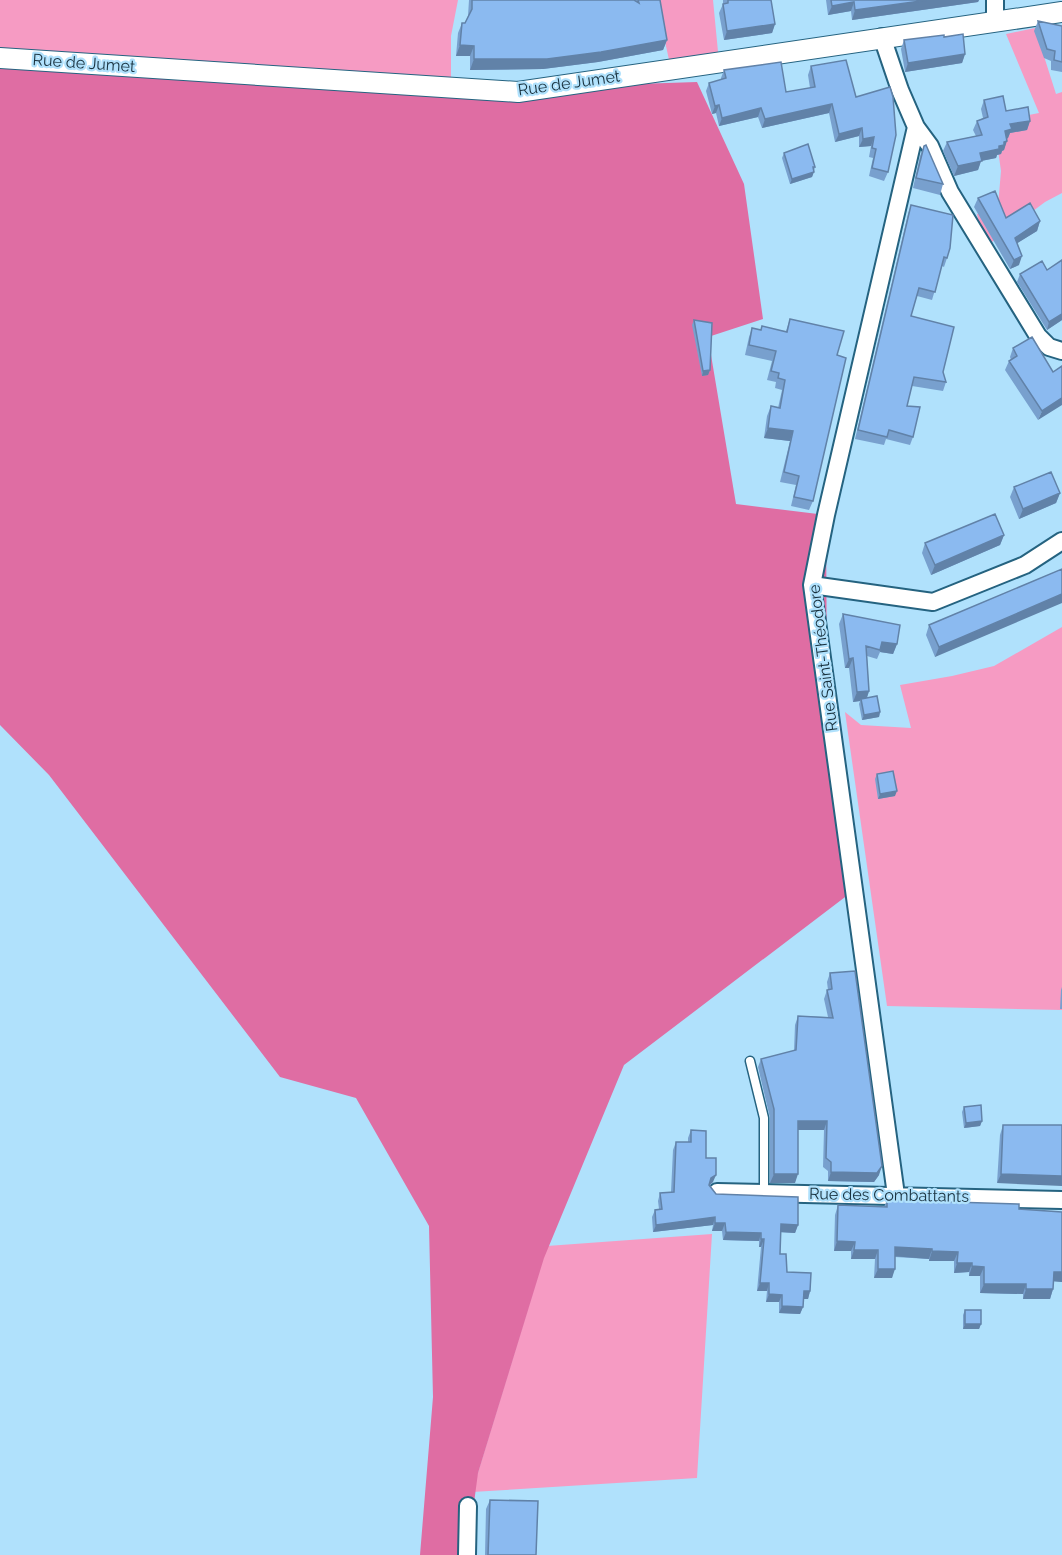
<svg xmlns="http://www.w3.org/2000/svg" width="1062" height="1555" viewBox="0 0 1062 1555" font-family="Raleway,sans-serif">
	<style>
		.green { fill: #f69bc3 }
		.forest { fill: #df6da3 }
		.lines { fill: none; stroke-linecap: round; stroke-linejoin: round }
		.service-casing { stroke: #256380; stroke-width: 11 }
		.minor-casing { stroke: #256380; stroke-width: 20 }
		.tertiary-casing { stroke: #256380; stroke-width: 22 }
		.service { stroke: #fff; stroke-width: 8 }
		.minor { stroke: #fff; stroke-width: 16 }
		.tertiary { stroke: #fff; stroke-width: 20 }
		.wall { fill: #78a0ce }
		.shaded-wall { fill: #6182a8 }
		.building { fill: #8bbaf0; stroke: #6182a8; stroke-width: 1.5 }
		.labels { text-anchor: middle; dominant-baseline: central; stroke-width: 4.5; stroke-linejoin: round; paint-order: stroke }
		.street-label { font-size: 16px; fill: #18313e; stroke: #b0e1fc }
	</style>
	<rect width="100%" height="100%" fill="#b0e1fc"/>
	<!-- green -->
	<path class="green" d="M0 0H458L451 36V88L0 50Z
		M656 0H713L719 62 671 69Z
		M1035 28 1056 94 1062 92V193L1045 202 984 248 977 214 998 206 1001 171 994 122 1039 113 1006 34Z
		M1062 627V1010L887 1006 845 712 861 725 911 728 900 685 952 676 994 666Z
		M712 1234 697 1478 472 1492 547 1246Z"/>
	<!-- forest -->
	<path class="forest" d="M0 66 488 89 697 82 744 184 763 319 708 337 736 504 826 515 827 697 853 891 624 1065 544 1258 478 1473 467 1555H420L433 1397 429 1226 356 1098 280 1077 49 775 0 725Z"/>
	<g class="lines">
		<defs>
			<path id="service" d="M750 1061 764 1118V1193"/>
			<path id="minor" d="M995 0V21
				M882 37 900 90 916 127 826 515 812 585 896 1195
				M916 127 930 146 950 192 1038 336 1049 347 1062 351
				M812 585 933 602 1025 565 1062 541
				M717 1192 1062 1200
				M467 1555 468 1506"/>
			<path id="tertiary" d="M0 58 518 92 1062 12"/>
		</defs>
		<!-- service casing -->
		<use href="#service" class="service-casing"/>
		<!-- minor casing -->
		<use href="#minor" class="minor-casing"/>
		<!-- tertiary casing -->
		<use href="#tertiary" class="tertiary-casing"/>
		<!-- service -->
		<use href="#service" class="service"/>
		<!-- minor -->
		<use href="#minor" class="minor"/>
		<!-- tertiary -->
		<use href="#tertiary" class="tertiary"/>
	</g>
	<!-- wall -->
	<path class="wall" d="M469 0H660L667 40 663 50 598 62 543 69 470 70V56H456L458 33 462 23H465L468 16Z
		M723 0H771L775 24 772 33 724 40 719 13 723 4Z
		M826 0H979L978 2 852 20 851 11 828 15Z
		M1038 21 1062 26V72L1051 70V61L1044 58 1034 31Z
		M944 37 965 54 962 63 905 72 901 49 904 40Z
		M811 66 856 97 888 172 884 181 869 176 873 158 869 157 871 146 859 147V136L835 142 829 113 762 128 758 117 719 126 716 113 712 114 706 91 709 83 721 80V78L724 70 786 92 810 88 808 75Z
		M984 100 1006 111 1030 121 1027 130 1010 133 1008 138 1007 139 1004 150 1002 151 1001 154 997 155 996 158 981 161 978 170 954 176 943 151 947 142 976 136 973 130 977 121 983 118 981 109Z
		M924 146 943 184 940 195 913 188 920 156Z
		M784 153 815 167 812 177 790 184 782 158Z
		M978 198 1006 218 1040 221 1037 231 1017 243 1019 265 1010 269 974 207Z
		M911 205 947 258 944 267 942 266 932 300 917 296 911 316 943 372 946 382 943 391 912 386 907 406 913 437 910 445 886 439 884 445 855 439 908 214Z
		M1020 274 1062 320 1047 330 1017 282Z
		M790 319 837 355 813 501 809 510 791 506 796 485 780 482 790 441 764 438 767 416 771 406 778 408 782 390 775 388 776 382 767 380 772 361 745 355 749 337 752 328 760 330 786 331Z
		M694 320 710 370 708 375 702 376 692 325Z
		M1013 348 1053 372 1062 366 1038 420 1005 370 1009 361 1011 360 1010 357Z
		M1014 487 1060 493 1056 503 1019 519 1010 497Z
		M1004 535 1000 545 931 575 922 553 925 543Z
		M1062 569 935 657 926 635 929 625Z
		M843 614 897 644 893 654 880 652 877 659 867 656 869 691 867 698 880 712 879 717 862 720 859 704 860 701 853 702 849 668H845L839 624Z
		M877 774 895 796 878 799 875 779Z
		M830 973 879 1175 874 1182 828 1181V1171L823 1167 824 1130H798L795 1183H770V1118L758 1067 761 1059 794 1051 795 1025 798 1016 828 1017 824 999 827 990H828L827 982Z
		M1062 987V1009H1060L1061 990Z
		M964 1107 982 1121 980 1126 964 1128 962 1112Z
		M1003 1125H1062L997 1183 1000 1135Z
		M691 1130 706 1158 713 1182 710 1185 716 1194 798 1225 795 1233 780 1232V1254L787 1272 810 1291 808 1299H803V1307L800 1314 779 1313V1302H766L767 1291H757L761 1247H759V1241L723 1240 722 1231H712L713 1225 653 1232 652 1217 655 1210 659 1209 658 1201 660 1193 671 1192 673 1150 676 1142H688V1138Z
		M887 1200 1019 1209 1062 1282 1053 1281V1289L1050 1299H1023V1294L980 1293V1276H969V1272L954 1273V1261H929V1259L895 1257 892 1278H874L875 1259H851V1251H834L835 1215 838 1205 884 1207Z
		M965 1310 981 1324 979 1329H963V1315Z
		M490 1500 536 1555H485L486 1509Z"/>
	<!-- shaded-wall -->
	<path class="shaded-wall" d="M928 0H979L978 2 852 20 855 10Z
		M854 2 851 11 828 15 832 6Z
		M775 24 772 33 724 40 727 31Z
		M667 40 663 50 598 62 543 69 470 70 474 59Z
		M460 45 474 46 470 56H456Z
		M965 54 962 63 905 72 908 63Z
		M832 104 829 113 762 128 765 119Z
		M719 105 716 113 712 114 715 106Z
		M761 108 758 117 719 126 722 118Z
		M1030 121 1027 130 1010 133 1008 138 1002 140 1005 131 1010 124Z
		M862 128 859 136 835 142 839 134Z
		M874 137 871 146 859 147 863 139Z
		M1007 141 1004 150 1002 151 1001 154 997 155 996 158 981 161 978 170 954 176 958 166 980 153Z
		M814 172 812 177 790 184 792 179Z
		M1040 221 1037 231 1011 247 1015 238Z
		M1022 256 1019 265 1010 269 1014 260Z
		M1062 314V320L1047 330 1049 322Z
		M710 370 708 375 702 376 703 371Z
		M1062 398V405L1038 420 1042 411Z
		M768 428 793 431 790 441 764 438Z
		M1060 493 1056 503 1019 519 1023 509Z
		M1004 535 1000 545 931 575 935 565Z
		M1062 594V603L935 657 939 647Z
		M882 642 897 644 893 654 880 652Z
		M853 658 849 668H845L849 659Z
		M869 691 866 700 861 699 860 701 853 702 857 692Z
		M880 712 879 717 862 720 864 715Z
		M897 791 895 796 878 799 880 794Z
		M798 1121H827L824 1130H794Z
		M982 1121 980 1126 964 1128 966 1123Z
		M882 1166 879 1175 874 1182 828 1181 831 1172Z
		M774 1174H798L795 1183H770Z
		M1001 1174 1062 1176V1186L997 1183Z
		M716 1175 713 1182 708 1186 711 1178Z
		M715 1217 713 1225 653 1232 656 1225Z
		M715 1223H725L722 1231H712Z
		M781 1224 798 1225 795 1233 778 1232Z
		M726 1232 761 1233 759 1241 723 1240Z
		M761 1239H764L761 1247H759Z
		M837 1241 855 1242 851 1251H834Z
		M895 1247 932 1249 929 1259 891 1256Z
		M854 1250H878L875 1259H851Z
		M932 1251 958 1252 954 1261H929Z
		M957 1263H972L969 1272 954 1273Z
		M972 1266 984 1267 980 1276H969Z
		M878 1269H895L892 1278H874Z
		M1054 1272H1062V1282L1050 1281Z
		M760 1283H769L767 1291H757Z
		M984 1284H1026L1023 1294 980 1293Z
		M1026 1289H1053L1050 1299H1023Z
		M804 1291H810L808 1299H801Z
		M769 1294 782 1295 779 1302H766Z
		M782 1306 803 1307 800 1314 779 1313Z
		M965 1324H981L979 1329H963Z"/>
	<!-- building -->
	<path class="building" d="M472 0H634L639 3 638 0H660L667 40 601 52 547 59H474V46L460 45 462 23H465L472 9Z
		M728 0H771L775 24 727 31 723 4 728 3Z
		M831 0H928L855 10 854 2 832 6Z
		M1038 21 1062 26V62L1054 60 1055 51 1047 49Z
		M963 34 965 54 908 63 904 40 944 35V37Z
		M846 60 856 97 890 87 893 97 896 135 888 172 872 168 876 149 872 148 874 137 863 139 862 128 839 134 832 104 765 119 761 108 722 118 719 105 715 106 709 83 726 78 724 70 781 62 786 92 815 87 811 66Z
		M1003 96 1006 111 1028 107 1030 121 1010 124 1012 129 1005 131 1007 141 1004 142V145L999 146V149L980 153 982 161 958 166 947 142 982 135 977 121 988 117 984 100Z
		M808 144 815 167H813L814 172 792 179 784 153Z
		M926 145 943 184 916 178 924 146Z
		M995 191 1006 218 1030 203 1040 221 1015 238 1022 256 1014 260 978 198Z
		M911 205 953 215 950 248 947 258 944 257 935 292 919 288 911 316 954 327 943 372 946 382 914 377 907 406 920 407 913 437 889 430 887 437 858 430Z
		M1062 260V314L1049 322 1020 274 1042 261 1047 270Z
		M790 319 844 331 837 355 846 358 813 501 794 497 799 476 784 472 793 431 768 428 771 406 780 408 785 380 778 378 779 373 771 371 776 351 749 345 752 328 761 330 762 326 787 332Z
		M694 320 712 323 710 370 703 371Z
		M1032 337 1053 372 1062 366V398L1042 411 1009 361 1017 356 1013 348Z
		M1051 472 1060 493 1023 509 1014 487Z
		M995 514 1004 535 935 565 925 543Z
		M1062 569V594L939 647 929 625Z
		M843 614 900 625 897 644 882 642 880 650 866 646 869 691 857 692 853 658 849 659Z
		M877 696 880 712 864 715 861 699Z
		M893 771 897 791 880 794 877 774Z
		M855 971 882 1166 877 1173 831 1172V1162L826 1158 827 1121H798V1174H774V1109L761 1059 796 1050 798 1016 833 1018 827 990 832 989 830 973Z
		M981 1105 982 1121 966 1123 964 1107Z
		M1003 1125H1062V1176L1001 1174Z
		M691 1130 706 1131V1158H716V1175L711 1178 709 1185 716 1194 798 1197V1225L781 1224 780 1254H786L787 1272 811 1273 810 1291H804L803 1307 782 1306V1295L769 1294V1283H760L764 1239H761V1233L726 1232 725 1223H715V1217L656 1225 655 1210 662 1209 660 1193 674 1192 676 1142H691Z
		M887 1200 1019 1204V1209L1062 1212V1272H1054L1053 1289H1026V1284H984V1267L972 1266V1263H957L958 1252 932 1251V1249L895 1247V1269H878V1250H854L855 1242 837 1241 838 1205 887 1207Z
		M965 1310H981V1324H965Z
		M490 1500 538 1501 536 1555H488Z"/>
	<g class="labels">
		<!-- street labels -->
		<g class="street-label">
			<text transform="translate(84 63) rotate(4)">Rue de Jumet</text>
			<text transform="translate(569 83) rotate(-8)">Rue de Jumet</text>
			<text transform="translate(823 658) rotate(-97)">Rue Saint-Théodore</text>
			<text transform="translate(889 1195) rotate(1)">Rue des Combattants</text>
		</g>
	</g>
</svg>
